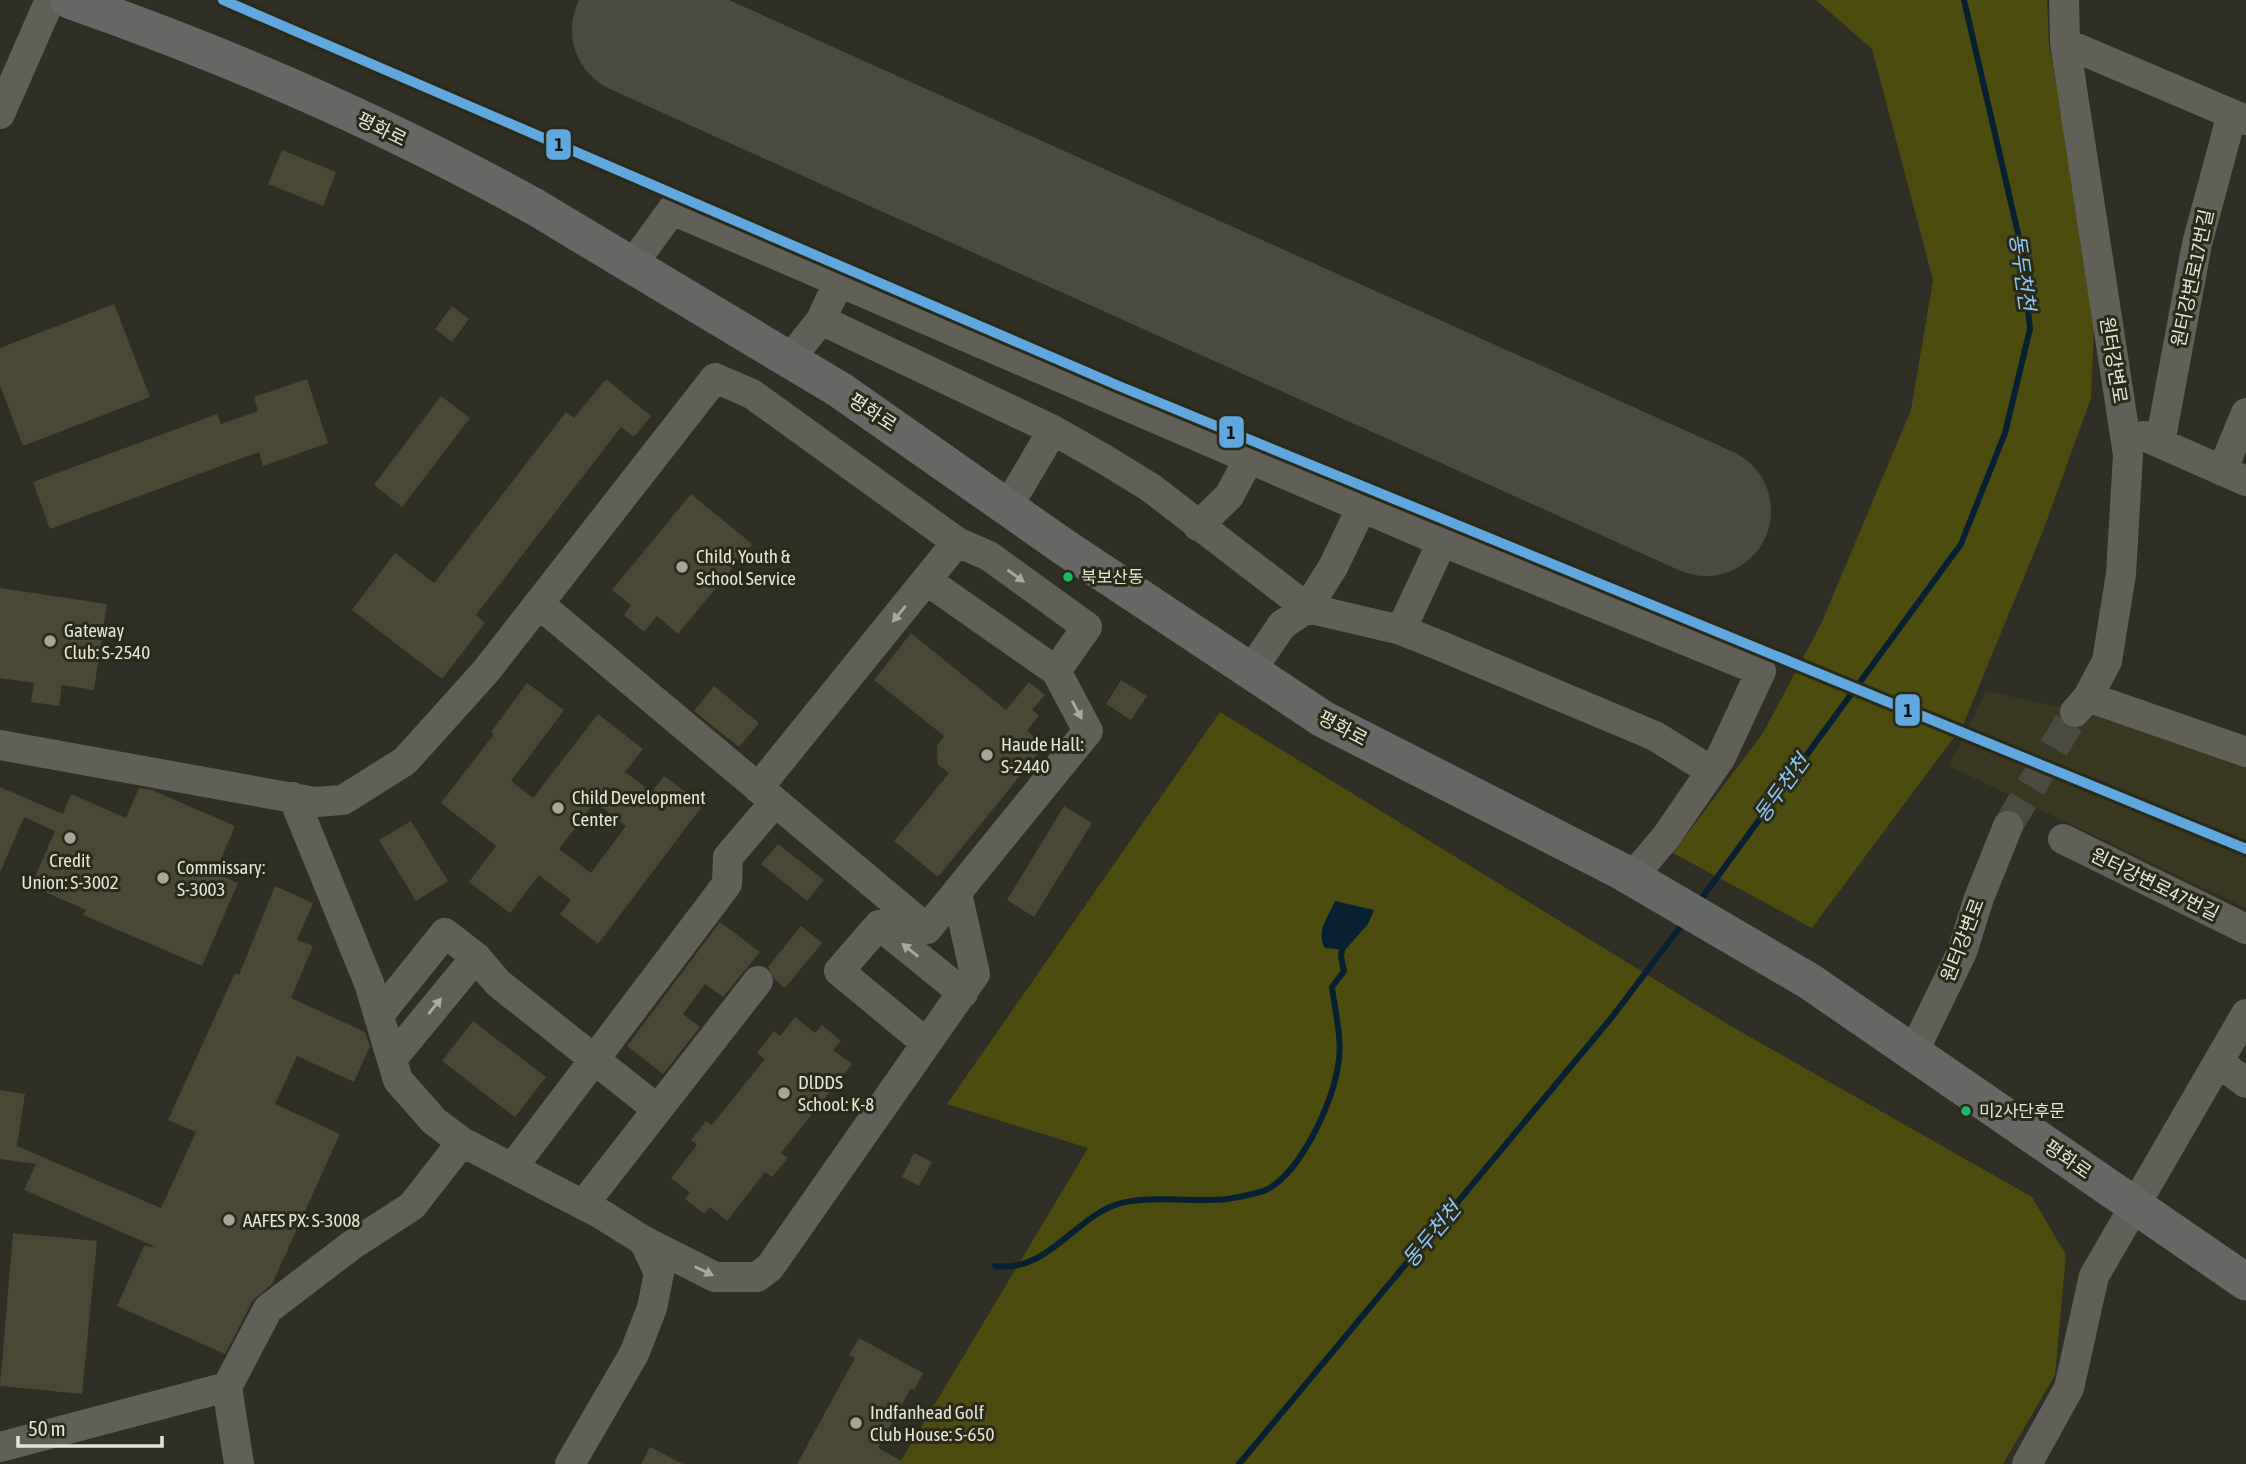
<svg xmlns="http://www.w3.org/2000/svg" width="2246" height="1464" viewBox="0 0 2246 1464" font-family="'Asap Condensed','Noto Sans KR',sans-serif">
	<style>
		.built { fill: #383920 }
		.green { fill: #4c4c0e }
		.water { fill: #092032 }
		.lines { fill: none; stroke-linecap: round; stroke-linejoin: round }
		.stream { stroke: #092032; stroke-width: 6 }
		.runway { stroke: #4a4a40; stroke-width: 130 }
		.building { fill: #484834; fill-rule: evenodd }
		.minor-tunnel { stroke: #4a4a40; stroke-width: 30; stroke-dasharray: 30 15; stroke-linecap: butt }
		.minor { stroke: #606058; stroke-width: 30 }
		.major { stroke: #656865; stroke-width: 37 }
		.metro-1-casing { stroke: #292a17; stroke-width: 16 }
		.metro-1 { stroke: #60a7e0; stroke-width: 10 }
		.oneway { fill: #a9a99e }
		.poi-dot { fill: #a5a599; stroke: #292a17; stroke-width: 2.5 }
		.bus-dot { fill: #1ab867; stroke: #292a17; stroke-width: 2.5 }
		.labels { text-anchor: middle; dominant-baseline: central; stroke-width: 6; stroke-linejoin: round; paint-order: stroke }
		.bus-label { font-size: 17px; fill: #e4e4d8; stroke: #292a17; text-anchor: start }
		.street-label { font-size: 19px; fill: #e4e4d8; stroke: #292a17 }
		.poi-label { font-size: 19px; fill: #e4e4d8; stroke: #292a17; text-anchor: start }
		.water-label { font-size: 21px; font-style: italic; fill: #8ec7fb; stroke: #292a17 }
		.line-badge { stroke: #292a17; stroke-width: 2.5 }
		.pale-badge-label { font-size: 19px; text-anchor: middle; font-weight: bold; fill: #111 }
	</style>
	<rect width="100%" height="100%" fill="#2f2f25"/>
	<!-- built -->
	<path class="built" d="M1986 691 2109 718 2246 765V908L1949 766Z"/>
	<!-- green -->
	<path class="green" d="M1816 0H2047L2049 45 2095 304 2091 398 2043 531 1963 725 1812 928 1673 853 1763 733 1821 624 1911 410 1933 280 1872 49Z
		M1220 712 1729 1025 2032 1197 2066 1255 2055 1375 2003 1464H899L1088 1148 947 1104Z"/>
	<!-- water -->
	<path class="water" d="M1335 901 1374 910 1368 924 1345 950 1325 948C1315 932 1329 916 1335 901Z"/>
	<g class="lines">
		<!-- stream -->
		<path class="stream" d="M1699 902 1961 544 2005 433 2030 329 2023 255 1964 0
			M995 1266C1046 1273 1072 1221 1115 1205 1147 1194 1193 1203 1227 1199 1238 1197 1258 1194 1268 1189 1302 1170 1332 1103 1338 1066 1343 1041 1335 1012 1332 987L1344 971 1341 957 1343 941
			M1239 1464 1612 1017 1684 922"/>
		<!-- runway -->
		<path class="runway" d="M637 30 1706 511"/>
	</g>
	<!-- building -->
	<path class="building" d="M282 150 336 172 323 206 268 184Z
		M114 304 150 397 23 446 0 385V348Z
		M452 306 469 319 452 342 435 329Z
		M307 379 328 443 263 466 259 452 50 529 33 482 217 414 221 424 258 411 254 397Z
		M606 379 651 416 634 437 621 427 476 615 485 623 442 679 352 610 395 553 434 583 566 412 574 418Z
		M441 396 470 418 402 507 374 485Z
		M691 494 752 544 678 634 657 616 644 632 624 615 631 605 612 590Z
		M0 588 107 604 94 690 62 685 59 706 31 702 34 683 0 678Z
		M911 633 1006 710 1029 682 1045 695 1032 710 1039 715 1027 731 1045 745 938 877 894 841 949 773 938 765 937 746 944 736 874 680Z
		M1121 680 1147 696 1131 720 1106 704Z
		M527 683 564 710 511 781 533 798 598 714 643 749 625 772 652 792 664 776 703 805 598 944 560 914 571 900 539 875 510 913 469 882 496 846 441 803 494 734 491 732ZM595 802 626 826 591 873 559 849Z
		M714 686 759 723 739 747 694 711Z
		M0 787 63 814 71 794 126 818 139 788 152 790 235 826 215 873 238 883 202 966 83 915 86 910 31 886 55 831 24 817 0 873Z
		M1064 806 1092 823 1034 917 1007 900Z
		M411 821 448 881 416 901 379 840Z
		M778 844 824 880 807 901 761 864Z
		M275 886 313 903 297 940 313 946 291 998 365 1032 370 1046 354 1082 297 1056 275 1104 340 1134 272 1284 253 1300 225 1354 117 1306 144 1246 156 1247 24 1190 36 1164 0 1159V1090L25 1094 17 1146 161 1208 196 1132 168 1120 235 973 239 975Z
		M720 922 760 952 723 997 705 984 683 1014 700 1027 663 1074 627 1046Z
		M801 926 822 943 785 988 775 980 768 967Z
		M795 1017 815 1033 822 1025 841 1041 833 1050 852 1064 781 1153 788 1158 772 1177 765 1172 727 1221 710 1207 704 1214 685 1199 690 1193 671 1178 697 1145 691 1140 706 1121 712 1125 765 1059 757 1053 774 1031 780 1036Z
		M473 1021 546 1077 515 1117 442 1061Z
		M914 1153 932 1162 919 1186 902 1177Z
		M13 1233 97 1241 82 1394 0 1386Z
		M859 1338 923 1373 914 1390 911 1388 878 1448 907 1464H797L855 1358 849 1355Z
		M650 1447 683 1464H641Z"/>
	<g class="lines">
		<!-- minor-tunnel -->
		<path class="minor-tunnel" d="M2008 826 2075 712"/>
		<!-- minor -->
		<path class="minor" d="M2064 0 2065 43 2128 455 2121 574 2107 661 2088 697 2075 712
			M2065 43 2246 120
			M0 114 50 0
			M632 265 672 210 1438 540 1761 671 1721 757 1666 837 1632 877
			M821 320 1053 430 1109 462 1151 488 1307 608 1401 630 1441 646 1655 736 1711 771
			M789 360 821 320 839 281
			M2144 436 2246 481
			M2160 443 2197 244 2232 114
			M2222 471 2246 413
			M1008 506 1053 430
			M1198 526 1229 496 1250 457
			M539 604 927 929 1088 731 1056 671
			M1401 630 1442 542
			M1250 672 1282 625 1307 608 1333 567 1362 507
			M2088 697 2246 752
			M0 745 315 802 343 800 405 761 486 671 715 378 752 394 957 542 989 556 1087 627 1056 671 926 580
			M758 788 957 542
			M293 797 369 983 398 1080 434 1121 462 1142 601 1214 644 1241 659 1273 652 1308 634 1354 570 1464
			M2063 839 2246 929
			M476 957 498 983 657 1109
			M379 1015 445 933 476 957 392 1059
			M926 1043 839 971 879 925 963 993
			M1913 1053 1962 952 1979 898 2008 826
			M2220 1063 2246 1083
			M513 1167 727 884 728 857 775 802
			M583 1205 758 981
			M644 1241 715 1277H757L770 1267 975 974 957 893
			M0 1447 227 1387
			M239 1464 227 1387 268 1309 352 1245 412 1206 462 1142
			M2027 1464 2069 1388 2094 1276 2246 1014"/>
		<!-- major -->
		<path class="major" d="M69 0C229 56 386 124 535 207L840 390 1064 547 1323 719 1621 871 1809 981 2246 1282"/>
		<defs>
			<path id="metro-1" d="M223 0 1119 386 2246 849"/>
		</defs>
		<!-- metro-1 casing -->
		<use href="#metro-1" class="metro-1-casing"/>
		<!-- metro-1 -->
		<use href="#metro-1" class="metro-1"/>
	</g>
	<!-- one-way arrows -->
	<defs><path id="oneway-solid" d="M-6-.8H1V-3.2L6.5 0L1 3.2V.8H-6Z" transform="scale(1.75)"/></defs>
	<g class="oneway">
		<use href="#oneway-solid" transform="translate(1016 576) rotate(36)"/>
		<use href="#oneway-solid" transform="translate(899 614) rotate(129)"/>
		<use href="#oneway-solid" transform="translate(1077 710) rotate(62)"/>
		<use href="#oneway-solid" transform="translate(910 950) rotate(-141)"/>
		<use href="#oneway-solid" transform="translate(435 1006) rotate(-51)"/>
		<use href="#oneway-solid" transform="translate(704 1271) rotate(26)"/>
	</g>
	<!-- markers -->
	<g class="poi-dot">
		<circle cx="682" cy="567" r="7"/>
		<circle cx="50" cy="641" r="7"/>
		<circle cx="987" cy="755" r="7"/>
		<circle cx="558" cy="808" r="7"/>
		<circle cx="70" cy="838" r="7"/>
		<circle cx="163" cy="878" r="7"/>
		<circle cx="784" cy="1093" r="7"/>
		<circle cx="229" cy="1220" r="7"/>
		<circle cx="856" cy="1423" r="7"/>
	</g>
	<g class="bus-dot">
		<circle cx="1068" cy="577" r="6"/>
		<circle cx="1966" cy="1111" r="6"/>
	</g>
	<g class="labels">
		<!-- bus labels -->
		<g class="bus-label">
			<text x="1081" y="577">북보산동</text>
			<text x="1979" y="1111">미2사단후문</text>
		</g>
		<!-- street labels -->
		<g class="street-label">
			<text transform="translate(382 129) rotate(26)">평화로</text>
			<text transform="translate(2192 278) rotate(-78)">원터강변로17번길</text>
			<text transform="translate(2114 360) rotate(81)">원터강변로</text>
			<text transform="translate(873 412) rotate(33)">평화로</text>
			<text transform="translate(1343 728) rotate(28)">평화로</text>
			<text transform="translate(2155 884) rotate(26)">원터강변로47번길</text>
			<text transform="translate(1962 940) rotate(-69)">원터강변로</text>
			<text transform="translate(2068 1159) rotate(35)">평화로</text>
		</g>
		<!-- poi labels -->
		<g class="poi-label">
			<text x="696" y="556">Child, Youth &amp;<tspan x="696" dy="22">School Service</tspan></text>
			<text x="64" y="630">Gateway<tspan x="64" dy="22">Club: S-2540</tspan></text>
			<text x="1001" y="744">Haude Hall:<tspan x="1001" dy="22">S-2440</tspan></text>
			<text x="572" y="797">Child Development<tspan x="572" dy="22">Center</tspan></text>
			<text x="70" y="860" text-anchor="middle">Credit<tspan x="70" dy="22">Union: S-3002</tspan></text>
			<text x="177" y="867">Commissary:<tspan x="177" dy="22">S-3003</tspan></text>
			<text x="798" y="1082">DlDDS<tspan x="798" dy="22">School: K-8</tspan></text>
			<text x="243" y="1220">AAFES PX: S-3008</text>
			<text x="870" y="1412">Indfanhead Golf<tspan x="870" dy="22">Club House: S-650</tspan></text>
		</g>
		<!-- water labels -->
		<g class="water-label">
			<text transform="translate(2023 272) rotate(82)">동두천천</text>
			<text transform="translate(1781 788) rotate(-54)">동두천천</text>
			<text transform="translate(1431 1234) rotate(-50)">동두천천</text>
		</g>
	</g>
	<g class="line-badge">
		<rect x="545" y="128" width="27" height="33" rx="7" fill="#60a7e0"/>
		<rect x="1218" y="415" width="27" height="34" rx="7" fill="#60a7e0"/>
		<rect x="1894" y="693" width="27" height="34" rx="7" fill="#60a7e0"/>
	</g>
	<g class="pale-badge-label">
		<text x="559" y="151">1</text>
		<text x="1231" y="439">1</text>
		<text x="1908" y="717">1</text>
	</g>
	<!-- scale -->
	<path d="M18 1436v10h144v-10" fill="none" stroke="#e4e4d8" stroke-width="3.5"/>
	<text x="28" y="1436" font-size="21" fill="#e4e4d8" stroke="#292a17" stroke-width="5" paint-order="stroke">50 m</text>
</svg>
